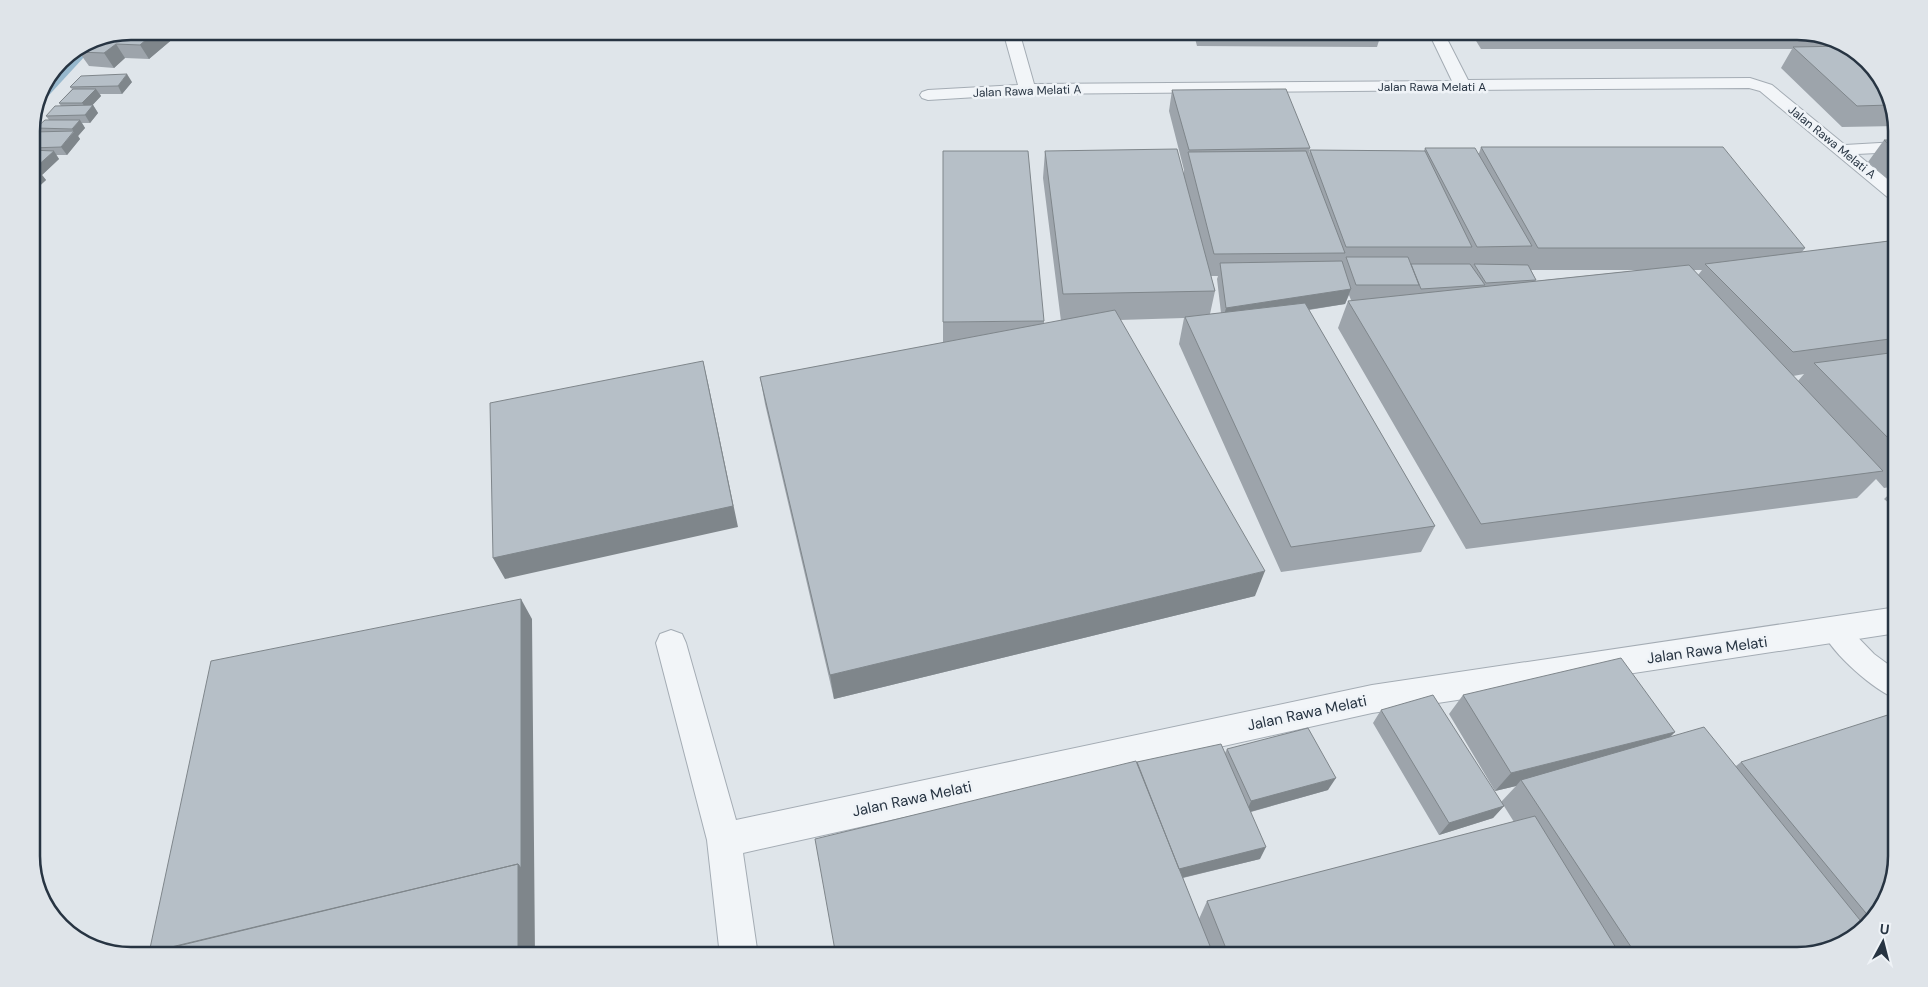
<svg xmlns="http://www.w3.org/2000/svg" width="1928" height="987" viewBox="0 0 1928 987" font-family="'DM Sans',sans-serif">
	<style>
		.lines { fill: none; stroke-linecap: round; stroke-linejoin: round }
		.stream { fill: #97b8cd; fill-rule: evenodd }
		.lane-casing { stroke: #a4acb4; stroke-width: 2 }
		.street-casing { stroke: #a4acb4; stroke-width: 2 }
		.lane { fill: #f2f5f8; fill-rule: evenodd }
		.street { fill: #f2f5f8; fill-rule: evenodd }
		.wall { fill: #9da4ab; fill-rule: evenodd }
		.shaded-wall { fill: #7f868b }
		.building { fill: #b6bfc7; stroke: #7f868b }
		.labels { text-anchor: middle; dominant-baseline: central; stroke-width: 5; stroke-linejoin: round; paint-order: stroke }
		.far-street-label { font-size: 12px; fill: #273442; stroke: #eff3f7 }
		.street-label { font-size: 15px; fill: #273442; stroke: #eff3f7 }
		.rim { fill: none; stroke: #273442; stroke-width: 2.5 }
	</style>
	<rect width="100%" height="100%" fill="#dfe5ea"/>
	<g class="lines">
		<!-- stream -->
		<path class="stream" d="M90 41 97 43 39 106 36 107 38 97Z"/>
		<defs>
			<path id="lane" d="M1003 31H1019L1034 84 1452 81 1428 31H1443L1468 80 1750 78 1772 85 1845 145 1897 142V152L1857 154 1897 187V201L1891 200 1760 91 1749 88 1469 90 1463 92 1457 90 1027 94 928 100 922 98 920 95 922 92 928 90 1018 85Z
				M1835 620 1844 623 1874 654 1897 671V699C1873 690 1833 654 1822 631L1826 623Z"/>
			<path id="street" d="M1897 607V633L1372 713 743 853 758 956H720L707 840 656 643 660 634 671 630 682 634 686 643 736 820 1372 685Z"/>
		</defs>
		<!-- lane casing -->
		<use href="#lane" class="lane-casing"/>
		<!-- street casing -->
		<use href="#street" class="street-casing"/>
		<!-- lane -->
		<use href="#lane" class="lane"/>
		<!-- street -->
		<use href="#street" class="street"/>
	</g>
	<!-- wall -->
	<path class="wall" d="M131 31H172L175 37 149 59 125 58 114 68 89 66 79 52Z
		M1193 31H1382L1377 47 1197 46Z
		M1470 31H1797L1831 39 1827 46 1880 76 1897 126 1842 127 1781 68 1792 49H1481Z
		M132 82 122 94H100L101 96 92 105H93L98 113 90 123H82L85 128 78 136 80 139 67 155H56L59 159 42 175 46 180 34 191H31V134L39 132 36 128 49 120 46 116 61 106 59 103 72 89 70 87Z
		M1172 90 1310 148 1308 157 1310 150 1424 151 1425 148 1479 153 1481 147 1805 248 1802 252 1897 240V486L1884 488 1876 479 1857 498 1466 549 1338 328 1348 301 1359 300H1351L1349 295 1345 304 1309 310 1435 526 1421 552 1281 572 1179 344 1184 318 1120 320 1255 596 834 699 765 404 760 377 943 343V322L1044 321V324L1061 321 1043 178 1045 151 1184 174V170L1169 111ZM1531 270H1641L1535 281 1536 280ZM1693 270H1702L1698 275ZM1211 276H1218L1217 279 1221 313 1210 314 1215 291ZM1804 374 1798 381 1793 376Z
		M1884 140H1897V187L1868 162Z
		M1897 487V510L1884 499Z
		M1463 695 1675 732 1670 737 1736 766 1741 762 1886 901 1847 942 1798 956H836L1137 762 1225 753 1227 749 1328 790 1251 812 1260 859 1183 878 1199 919 1207 901 1514 822 1504 806 1493 818 1439 835 1373 723 1381 710 1501 802 1516 786 1495 791 1449 714Z"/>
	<!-- shaded-wall -->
	<path class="shaded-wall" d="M156 31H172L175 37 149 59 140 45Z
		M116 44 125 58 114 68 104 53Z
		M127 74 132 82 122 94 118 86Z
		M96 89 101 96 88 110 82 103Z
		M93 105 98 113 90 123 85 115Z
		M80 120 85 128 78 136 80 139 67 155 61 147 74 132 72 129Z
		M54 151 59 159 42 175 46 180 34 191 31 187V180L38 173 35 168Z
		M1351 289 1345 304 1222 323 1226 308Z
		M703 361 708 383 738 527 505 579 493 558Z
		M1265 571 1255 596 834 699 830 675Z
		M521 599 532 619 535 956H239Z
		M1675 732 1656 750 1521 780 1516 786 1495 791 1511 773Z
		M1336 778 1328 790 1246 813 1251 801Z
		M1504 806 1493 818 1439 835 1449 823Z
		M1266 847 1260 859 1173 880 1177 869Z"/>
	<!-- building -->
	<path class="building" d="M131 31H156L140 45 116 44 104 53 79 52 96 38Z
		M156 31H168L160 38Z
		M1846 46 1880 76 1890 105 1857 106 1793 47Z
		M127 74 118 86 70 87 81 76Z
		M73 89H96L82 103H59Z
		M1286 89 1310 148 1189 150 1172 90Z
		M93 105 85 115 46 116 55 106Z
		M45 120H80L72 129 36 128Z
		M74 131 61 147 31 148V134L33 132Z
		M1884 140H1897V151Z
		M1481 147H1723L1805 248H1538Z
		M1425 148H1475L1532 246 1477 247Z
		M1177 149 1215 291 1063 294 1045 151Z
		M31 150 54 151 35 168H31Z
		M1310 150 1425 151 1472 247H1346Z
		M943 151H1028L1044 321 943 322Z
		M1306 151 1345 253 1214 254 1188 152Z
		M31 172H40L31 180Z
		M1897 240V338L1793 352 1705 264Z
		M1346 257H1408L1419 285H1356Z
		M1342 261 1351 289 1226 308 1220 263Z
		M1411 264H1470L1485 285 1421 289Z
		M1474 264 1528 265 1536 280 1486 283Z
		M1689 265 1883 471 1481 524 1348 301Z
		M1305 303 1435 526 1291 547 1185 317Z
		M1115 310 1265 571 830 675 760 377Z
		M1897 352V447L1814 363Z
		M703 361 733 506 493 558 490 403Z
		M521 599V868L518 864 149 953 211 661Z
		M1621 658 1675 732 1511 773 1463 695Z
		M1433 695 1504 806 1449 823 1381 710Z
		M1897 712V856L1886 901 1870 918 1741 762Z
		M1704 727 1864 925 1847 942 1798 956H1637L1521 780Z
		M1308 728 1336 778 1251 801 1227 749Z
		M1221 744 1266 847 1179 869 1137 762Z
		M1136 761 1214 956H836L815 839Z
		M1535 816 1621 956H1229L1207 901Z
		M518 864V956H142V954Z"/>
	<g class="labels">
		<!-- far-street labels -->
		<g class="far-street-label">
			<text x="1432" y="87">Jalan Rawa Melati A</text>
			<text transform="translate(1027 91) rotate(-2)">Jalan Rawa Melati A</text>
			<text transform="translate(1832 142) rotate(39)">Jalan Rawa Melati A</text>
		</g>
		<!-- street labels -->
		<g class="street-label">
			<text transform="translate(1707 650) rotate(-8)">Jalan Rawa Melati</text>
			<text transform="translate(1307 713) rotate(-12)">Jalan Rawa Melati</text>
			<text transform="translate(912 799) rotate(-12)">Jalan Rawa Melati</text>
		</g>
	</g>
	<!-- crop -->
	<path d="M0 0H1928V987H0ZM131 40H1797A91 91 0 0 1 1888 131V856A91 91 0 0 1 1797 947H131A91 91 0 0 1 40 856V131A91 91 0 0 1 131 40Z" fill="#dfe4e9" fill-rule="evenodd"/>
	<path class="rim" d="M131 40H1797A91 91 0 0 1 1888 131V856A91 91 0 0 1 1797 947H131A91 91 0 0 1 40 856V131A91 91 0 0 1 131 40Z"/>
	<!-- north arrow -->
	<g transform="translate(1883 942) rotate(7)" stroke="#eff3f7" stroke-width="4" paint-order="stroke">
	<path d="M0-4L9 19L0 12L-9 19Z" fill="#273442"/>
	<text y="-8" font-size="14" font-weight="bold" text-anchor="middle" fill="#273442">U</text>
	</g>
</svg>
